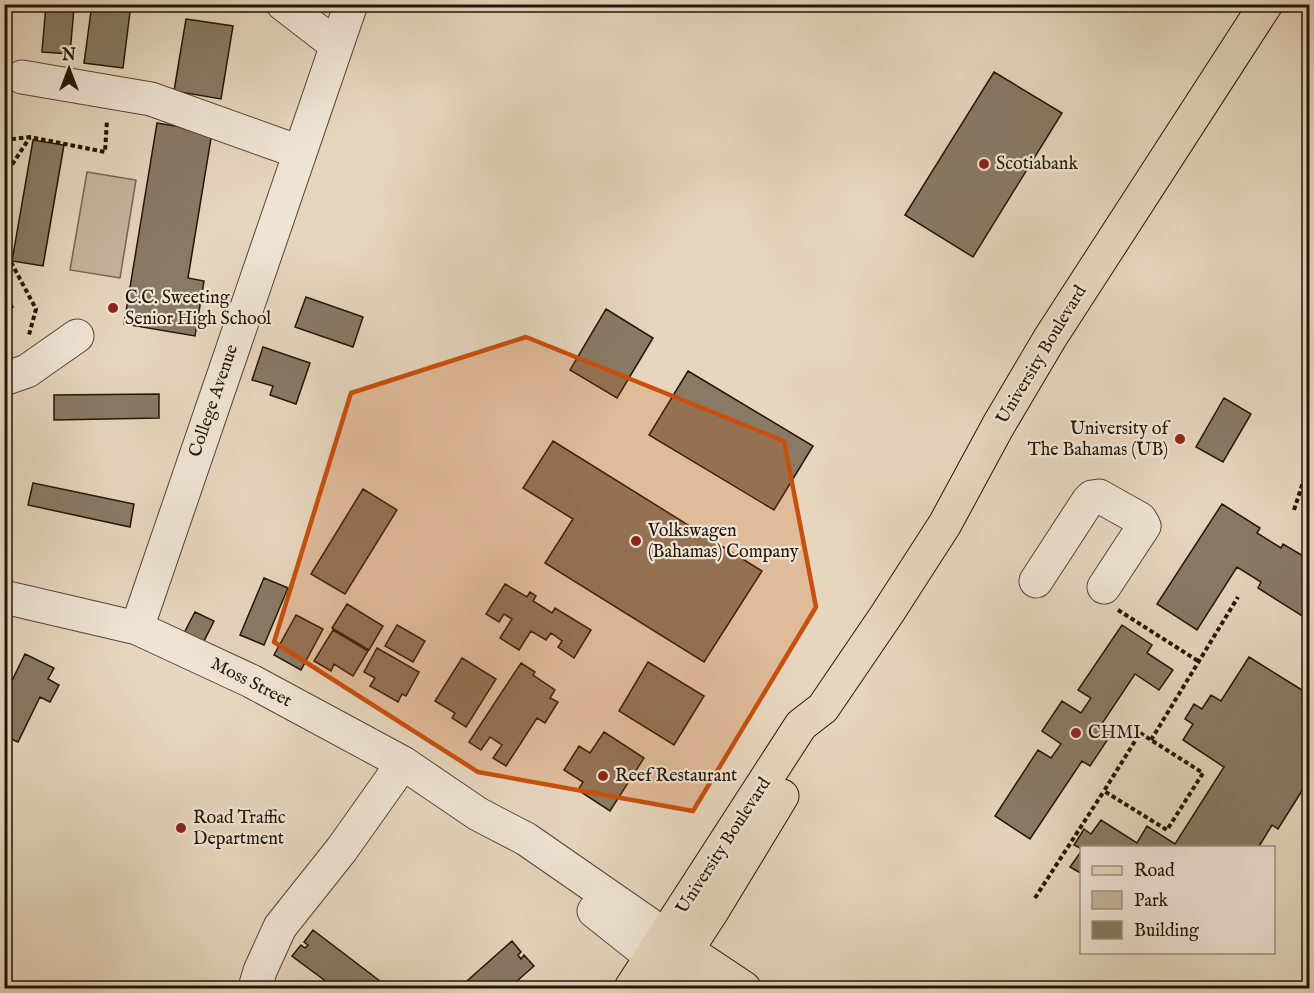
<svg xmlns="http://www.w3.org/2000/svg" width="1314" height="993" viewBox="0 0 1314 993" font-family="'IM FELL English',serif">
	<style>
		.green { fill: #c5b59e; stroke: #746651; stroke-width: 1.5 }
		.building { fill: #887a65; stroke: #231604; stroke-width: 1.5 }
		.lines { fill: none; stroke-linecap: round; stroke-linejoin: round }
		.minor-casing { stroke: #544632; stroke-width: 35 }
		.major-casing { stroke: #231604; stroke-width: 35 }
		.path { stroke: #231604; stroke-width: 4; stroke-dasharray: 4.5 3; stroke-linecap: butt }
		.minor { stroke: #efe4d5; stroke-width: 33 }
		.major { stroke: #e6d6be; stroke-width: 33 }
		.marked { fill: #ca4f0b; fill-opacity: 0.2; stroke: #ca4f0b; stroke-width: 4.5; stroke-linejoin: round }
		.poi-dot { fill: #8f2418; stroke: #efe4d5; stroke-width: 2 }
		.labels { text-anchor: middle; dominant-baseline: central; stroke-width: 4.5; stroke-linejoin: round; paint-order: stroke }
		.poi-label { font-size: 18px; fill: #231604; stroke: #efe4d5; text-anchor: start }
		.street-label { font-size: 18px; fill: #231604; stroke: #efe4d5 }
	</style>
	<rect width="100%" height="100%" fill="#e6d6be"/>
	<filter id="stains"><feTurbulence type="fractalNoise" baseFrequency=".00333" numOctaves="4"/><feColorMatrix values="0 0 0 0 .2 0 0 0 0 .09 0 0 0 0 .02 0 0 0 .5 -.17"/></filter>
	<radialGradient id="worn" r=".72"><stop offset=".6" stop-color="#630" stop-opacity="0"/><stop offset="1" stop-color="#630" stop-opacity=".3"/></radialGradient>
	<!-- green -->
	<path class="green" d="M87 172 136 180 120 278 70 270Z"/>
	<!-- building -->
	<path class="building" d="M92 4H131L123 68 84 63Z
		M46 5 74 8 70 54 42 52Z
		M186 19 233 26 221 99 174 91Z
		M994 72 1062 113 973 257 905 215Z
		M157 123 212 132 188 278 204 281 195 336 124 324Z
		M33 140 64 145 43 266 12 261Z
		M4 292 13 307 4 312Z
		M306 297 363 317 353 347 295 327Z
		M606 309 653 338 617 398 570 370Z
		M263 347 310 363 296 404 270 395 273 386 252 380Z
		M688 371 813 446 774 510 649 435Z
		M159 394V418L54 420V395Z
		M1224 398 1251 414 1223 462 1196 447Z
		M553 441 762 571 704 662 545 563 573 519 523 488Z
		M33 483 134 504 130 527 28 505Z
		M363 489 397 510 345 594 311 574Z
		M1222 504 1260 528 1257 533 1281 548 1283 544 1310 560V621L1258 588 1261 582 1237 567 1197 630 1157 604Z
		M264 578 288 588 264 645 240 635Z
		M505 584 527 597 530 592 536 596 533 601 552 613 555 608 591 630 574 658 558 647 562 641 551 633 546 640 531 631 519 650 500 638 512 619 504 614 499 622 486 614Z
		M347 604 383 626 369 650 332 628Z
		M195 612 214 621 201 647 182 637Z
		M296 615 323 629 301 670 274 655Z
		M397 625 425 641 413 662 385 646Z
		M1122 625 1152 645 1147 653 1173 670 1159 690 1135 674 1099 728 1110 736 1090 766 1082 761 1030 839 995 816 1038 750 1051 758 1061 744 1042 731 1062 701 1081 713 1091 698 1078 690Z
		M333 630 368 651 353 676 334 664 331 671 314 661Z
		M377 648 419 672 406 696 402 694 398 702 370 686 375 678 364 672Z
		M25 654 54 668 48 679 59 685 50 702 40 697 18 742 4 736V697Z
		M1249 657 1310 695V778L1278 829 1272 825 1258 848H1082V849L1074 845 1084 829 1091 834 1101 820 1137 843 1147 826 1175 844 1224 767 1183 740 1193 724 1185 719 1194 704 1202 709 1211 695 1221 701Z
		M462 658 496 679 466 727 452 718 455 713 435 701Z
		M648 662 704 696 674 745 619 711Z
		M521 663 535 672 533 675 555 690 550 698 558 702 545 723 537 718 506 766 493 758 502 745 490 737 481 750 469 742Z
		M604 732 644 758 610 811 578 790 583 782 564 770 579 746 590 753Z
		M1082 850V874L1070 867Z
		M313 930 389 988H335L292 956 301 945 305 948 308 945 304 942Z
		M512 941 521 952 518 955 521 959 524 955 534 966 509 988H459Z"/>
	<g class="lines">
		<defs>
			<path id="minor" d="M283 4 336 45
				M22 77 151 99 299 152
				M4 379 27 371 77 336
				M1036 581 1088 501 1092 497 1099 496 1140 519 1144 526 1104 587
				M4 597 137 628 251 681 403 763 478 814 526 839 666 936
				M137 628 351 4
				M594 911 652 957
				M255 988 260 971 280 927 342 849 403 763"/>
			<path id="major" d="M669 938 744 988
				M656 959 696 988
				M631 988 801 725 823 708 887 614 945 524 998 426 1050 338 1266 4
				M662 988 711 913 782 796"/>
		</defs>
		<!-- minor casing -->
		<use href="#minor" class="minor-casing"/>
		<!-- major casing -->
		<use href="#major" class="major-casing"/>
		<!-- path -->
		<path class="path" d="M4 140 30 137 105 152 107 120
			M4 177 30 137
			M4 249 36 309 29 335
			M1294 510 1307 470 1310 468
			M1118 610 1198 661
			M1140 733 1203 773 1167 830 1104 791Z
			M1151 740 1238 597
			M1035 898 1104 791"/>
		<!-- minor -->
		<use href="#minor" class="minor"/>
		<!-- major -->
		<use href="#major" class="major"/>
	</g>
	<!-- marked area -->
	<path class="marked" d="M526 337 784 441 816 607 693 811 478 772 274 642 351 393Z"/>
	<!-- markers -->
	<g class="poi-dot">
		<circle cx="984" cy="164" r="6"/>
		<circle cx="113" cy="308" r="6"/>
		<circle cx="1180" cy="439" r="6"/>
		<circle cx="636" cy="541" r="6"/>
		<circle cx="1076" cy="733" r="6"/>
		<circle cx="603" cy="776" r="6"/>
		<circle cx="181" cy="828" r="6"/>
	</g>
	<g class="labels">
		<!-- poi labels -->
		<g class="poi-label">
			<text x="996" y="164">Scotiabank</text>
			<text x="125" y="298">C.C. Sweeting<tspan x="125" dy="21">Senior High School</tspan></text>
			<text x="1168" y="429" text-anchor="end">University of<tspan x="1168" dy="21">The Bahamas (UB)</tspan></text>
			<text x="648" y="531">Volkswagen<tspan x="648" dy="21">(Bahamas) Company</tspan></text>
			<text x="1088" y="733">CHMI</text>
			<text x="615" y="776">Reef Restaurant</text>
			<text x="193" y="818">Road Traffic<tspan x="193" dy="21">Department</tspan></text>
		</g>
		<!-- street labels -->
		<g class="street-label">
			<text transform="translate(1042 355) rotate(-59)">University Boulevard</text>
			<text transform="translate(214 401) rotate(-71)">College Avenue</text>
			<text transform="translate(251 683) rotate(27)">Moss Street</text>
			<text transform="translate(724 846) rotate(-57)">University Boulevard</text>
		</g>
	</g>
	<!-- margin -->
	<rect width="1314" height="993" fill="none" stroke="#e6d6be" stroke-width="24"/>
	<rect x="6" y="6" width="1302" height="981" fill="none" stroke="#231604" stroke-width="3"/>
	<rect x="12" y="12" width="1290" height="969" fill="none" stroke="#231604" stroke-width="1.5"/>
	<!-- legend -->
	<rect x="1080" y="846" width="195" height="108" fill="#efe4d5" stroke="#9d9281" stroke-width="1.5"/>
	<rect x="1092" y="866" width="30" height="9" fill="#e6d6be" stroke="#9d9281" stroke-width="1.5"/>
	<text x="1134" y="876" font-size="18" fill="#231604">Road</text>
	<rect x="1092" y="891" width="30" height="18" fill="#c5b59e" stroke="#9d9281" stroke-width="1.5"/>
	<text x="1134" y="906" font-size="18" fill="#231604">Park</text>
	<rect x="1092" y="921" width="30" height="18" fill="#887a65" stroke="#9d9281" stroke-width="1.5"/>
	<text x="1134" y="936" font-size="18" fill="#231604">Building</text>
	<!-- north arrow -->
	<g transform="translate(69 69)" stroke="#efe4d5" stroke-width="4.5" paint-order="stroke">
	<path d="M0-4.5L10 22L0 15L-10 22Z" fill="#231604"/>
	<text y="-9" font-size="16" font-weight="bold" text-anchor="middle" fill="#231604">N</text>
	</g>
	<rect width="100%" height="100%" filter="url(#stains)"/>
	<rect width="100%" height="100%" fill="url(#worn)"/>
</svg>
